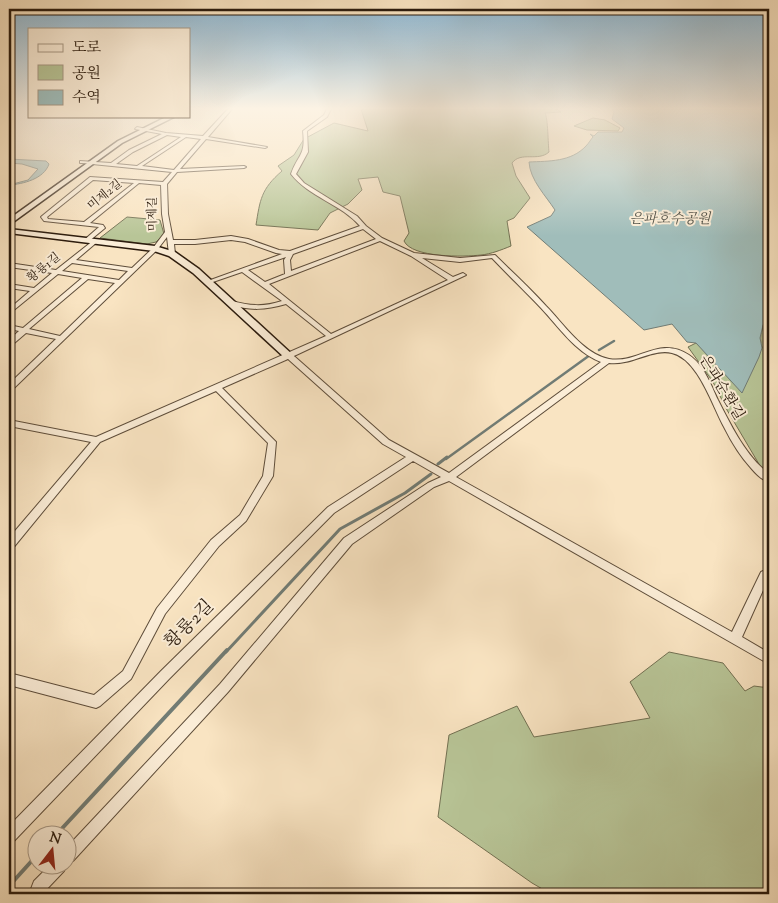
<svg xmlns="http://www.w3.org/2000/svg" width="778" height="903" viewBox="0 0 778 903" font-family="'Sorts Mill Goudy','Noto Serif KR',serif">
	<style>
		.green { fill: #b8c597; stroke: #727052 }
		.water { fill: #a0bdba; stroke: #717c75 }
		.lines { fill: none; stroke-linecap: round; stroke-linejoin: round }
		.stream-far2 { stroke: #717c75; stroke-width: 2.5 }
		.stream-far1 { stroke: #717c75; stroke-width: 3 }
		.stream { stroke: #717c75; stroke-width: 4 }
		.street-casing { stroke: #5e4d3a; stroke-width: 2 }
		.secondary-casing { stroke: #2b1b0d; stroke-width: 3 }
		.street { fill: #fbedd7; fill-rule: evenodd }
		.secondary { fill: #fbedd7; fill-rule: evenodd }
		.labels { text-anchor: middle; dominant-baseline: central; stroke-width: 4; stroke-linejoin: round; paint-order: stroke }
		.far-street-label { font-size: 12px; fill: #2b1b0d; stroke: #fbedd7 }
		.far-water-label { font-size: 14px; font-style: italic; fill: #54544a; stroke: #fbedd7 }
		.street-label { font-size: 15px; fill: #2b1b0d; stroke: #fbedd7 }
		.near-street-label { font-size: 18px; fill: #2b1b0d; stroke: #fbedd7 }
	</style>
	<rect width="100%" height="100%" fill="#f9e4c2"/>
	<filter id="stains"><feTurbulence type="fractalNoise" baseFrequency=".004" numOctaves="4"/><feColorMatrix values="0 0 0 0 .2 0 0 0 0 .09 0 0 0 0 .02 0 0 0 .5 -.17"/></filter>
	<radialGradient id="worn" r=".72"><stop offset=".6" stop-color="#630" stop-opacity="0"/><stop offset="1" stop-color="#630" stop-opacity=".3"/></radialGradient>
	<!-- green -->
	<path class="green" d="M361 109H557L561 112 545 113C548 118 548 144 549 152 538 162 521 151 512 163L516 176 530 198 514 218 507 221 511 246C501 250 491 254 481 255 464 257 412 258 404 241L409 233 400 196 383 192 378 177 358 179 362 190 348 204 330 213 318 230 256 225C260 200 261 189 282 171L278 166 294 155 304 139 334 123 368 131Z
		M593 118 605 120 620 128 618 131 587 130 574 126Z
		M127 217 160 220 164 234 156 242 147 244 100 238Z
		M769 316V481L727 410 713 382 688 347 696 343 709 356 762 348C759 335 762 326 769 316Z
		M669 652 723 663 745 691 754 686 769 688V887L756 894H551L532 883 438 817 449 735 517 706 534 737 650 718 630 682Z"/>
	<!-- water -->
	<path class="water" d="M612 109H769V316L763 325 760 338 762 348 759 357 742 393 696 343 687 342 672 324 644 330 527 227 551 216 555 210C546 196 530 180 529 162 549 161 571 162 586 146 589 143 591 139 593 137L590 134 594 136 598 132H622L624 128 612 119 614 112Z
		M9 159 46 161 49 164C44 179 23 184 9 185L28 180 38 169 22 164 9 163Z"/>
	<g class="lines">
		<!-- stream-far2 -->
		<path class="stream-far2" d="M599 350 614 341
			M446 459 590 355"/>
		<!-- stream-far1 -->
		<path class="stream-far1" d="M438 464 447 457
			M226 652 340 529 405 493 431 474"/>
		<!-- stream -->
		<path class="stream" d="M55 836 227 650
			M9 886 38 854"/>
		<defs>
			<path id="street" d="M228 109H232L208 137 267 147 265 148 206 139 180 169 244 166 246 167 244 168 177 172 167 184 168 214 173 240H195L231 236 248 239 279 250 290 251 360 226C341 204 309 197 291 174 298 154 306 156 303 131L324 115 327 109H331L327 117 307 131 308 152 296 174 304 183 357 216 366 226 382 238 414 253 460 258 495 255C512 272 530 288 546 306 563 323 583 354 609 359 638 364 659 335 689 355 704 365 711 385 718 400 732 427 745 455 769 474V482C762 480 756 474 751 468 740 456 731 441 724 427 712 405 698 359 672 353 653 348 631 366 609 363L456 477 732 632 761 572 765 570 769 572V577L742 637 769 653V664L449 481 434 487 352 544 228 692 73 861 68 863V846L220 684 344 538 428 483 441 477 413 461 334 513 169 679 14 841 9 843V826L161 671 328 507 406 457 383 444 288 359 222 388 276 442 273 476 246 521 219 546 165 614 131 679 100 706 96 708 9 685V673L94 695 123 671 157 608 211 540 240 515 263 476 268 443 216 391 100 442 13 548 9 549V538L91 442 9 426V420L96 437 326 336 286 304C266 310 249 311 230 304V302L232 301C250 306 264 307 282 301L242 272 210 283 205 282 282 254 276 253 245 242 231 240 195 244H174L175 254 172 256 169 254 167 237 157 250 12 390H9V384L56 339 26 333 12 345H9V340L19 331 9 329V325L23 328 82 278 58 274 9 314V309L30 291 9 288V284L34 288 52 273 9 267V263L56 270 94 240 96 241V243L76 260 132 268 153 248 165 232 162 214 161 185 139 183 90 223 103 225 105 228 88 242 83 241 99 227 44 221 41 217 42 216 90 177 163 182 172 172 82 163H80V161L111 163 129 150 162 134 135 129 137 127 166 133 203 136ZM167 135 181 137 137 166 116 164 133 152ZM186 137 201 139 174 170 142 166ZM93 180 134 183 84 222 48 219 47 217ZM363 229 376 239 291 271 290 260 293 254ZM380 241 411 256 448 280 331 334 269 284ZM286 257 284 260 285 274 265 282 248 270ZM422 258 460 262 492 258C508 275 525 291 541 308 559 327 575 352 601 362L449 473 389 440 294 356 466 275 463 273 453 277ZM72 263 128 271 119 280 62 271ZM88 279 115 283 60 336 29 329Z
				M49 866H66L64 871 45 891 43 894H29L34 881Z"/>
			<path id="secondary" d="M168 116H176L122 143 9 225V219L118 141Z
				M9 229 155 246 175 252 199 269 294 356 293 358H285L193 273 169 256 154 251 9 233Z"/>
		</defs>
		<!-- street casing -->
		<use href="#street" class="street-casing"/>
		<!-- secondary casing -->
		<use href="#secondary" class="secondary-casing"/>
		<!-- street -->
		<use href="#street" class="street"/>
		<!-- secondary -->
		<use href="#secondary" class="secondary"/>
	</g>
	<!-- sky -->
	<linearGradient id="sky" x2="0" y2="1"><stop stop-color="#8bb8d6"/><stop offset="0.46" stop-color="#fcf3e4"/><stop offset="1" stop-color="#fcf3e4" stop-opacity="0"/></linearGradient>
	<rect width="778" height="236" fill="url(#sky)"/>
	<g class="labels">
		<!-- far-street labels -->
		<g class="far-street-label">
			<text transform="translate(105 195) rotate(-39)">미제2길</text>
			<text transform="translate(153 214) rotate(-91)">미제길</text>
			<text transform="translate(44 268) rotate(-40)">황룡1길</text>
		</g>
		<!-- far-water labels -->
		<g class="far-water-label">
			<text x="670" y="220">은파호수공원</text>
		</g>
		<!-- street labels -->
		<g class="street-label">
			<text transform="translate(721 388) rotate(59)">은파순환길</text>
		</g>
		<!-- near-street labels -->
		<g class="near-street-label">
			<text transform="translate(190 625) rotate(-45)">황룡2길</text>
		</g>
	</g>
	<!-- margin -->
	<rect width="778" height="903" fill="none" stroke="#f9e4c2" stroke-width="30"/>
	<rect x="10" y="10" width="758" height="883" fill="none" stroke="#2b1b0d" stroke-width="2.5"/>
	<rect x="15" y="15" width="748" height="873" fill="none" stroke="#2b1b0d"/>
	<!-- legend -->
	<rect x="28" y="28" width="162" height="90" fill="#fbedd7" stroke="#a89986"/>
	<rect x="38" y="44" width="25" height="8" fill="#fbedd7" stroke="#a89986"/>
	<text x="72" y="52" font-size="15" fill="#2b1b0d">도로</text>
	<rect x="38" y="65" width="25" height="15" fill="#b8c597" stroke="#a89986"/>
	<text x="72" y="78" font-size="15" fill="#2b1b0d">공원</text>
	<rect x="38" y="90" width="25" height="15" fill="#a0bdba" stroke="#a89986"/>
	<text x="72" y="102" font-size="15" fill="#2b1b0d">수역</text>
	<!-- north arrow -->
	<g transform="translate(52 850) rotate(16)"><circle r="24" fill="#fbedd7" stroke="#a89986"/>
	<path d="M0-4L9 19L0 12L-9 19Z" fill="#8f2418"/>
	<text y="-8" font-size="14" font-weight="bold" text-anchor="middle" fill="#2b1b0d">N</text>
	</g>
	<rect width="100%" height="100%" filter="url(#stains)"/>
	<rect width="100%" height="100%" fill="url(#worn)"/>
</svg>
